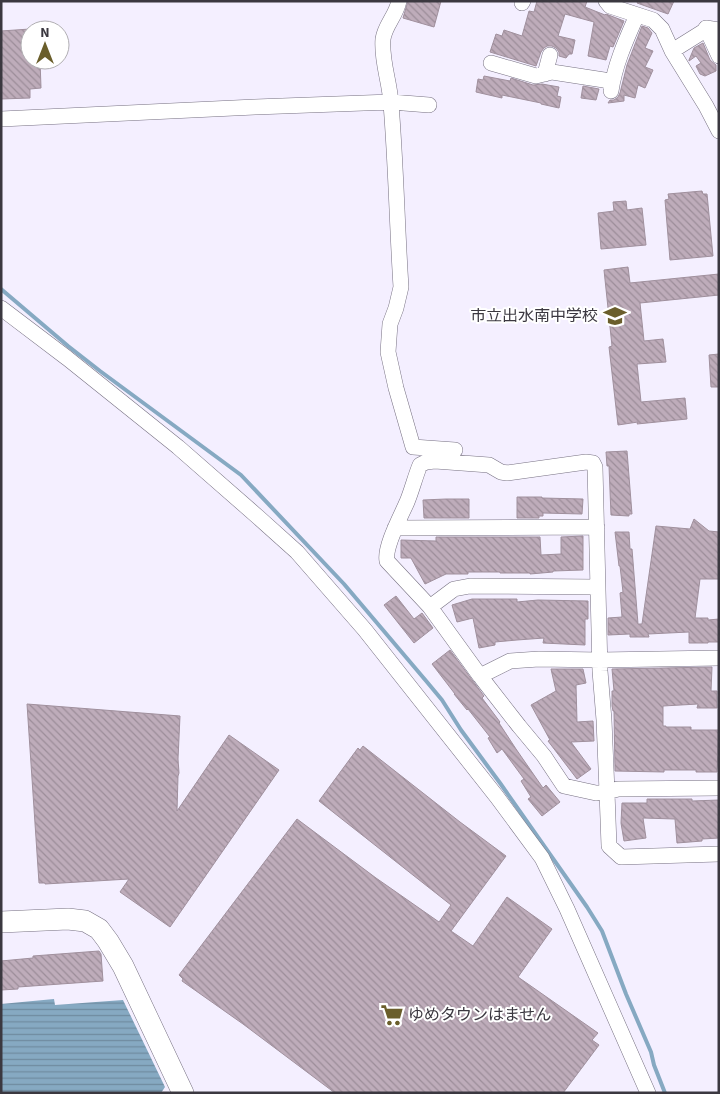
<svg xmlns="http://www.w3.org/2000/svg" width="720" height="1094" viewBox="0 0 720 1094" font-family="'Source Sans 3','Noto Sans JP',sans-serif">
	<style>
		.water { fill: url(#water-rules) }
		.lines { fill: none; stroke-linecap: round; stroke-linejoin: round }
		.stream { stroke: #86a9c2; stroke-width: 4 }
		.building { fill: url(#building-back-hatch); stroke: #a0909d }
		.street-casing { stroke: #777182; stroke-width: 16 }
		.secondary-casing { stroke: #777182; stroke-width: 22 }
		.street { stroke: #fff; stroke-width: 15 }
		.secondary { stroke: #fff; stroke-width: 21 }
		.labels { text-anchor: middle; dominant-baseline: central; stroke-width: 4; stroke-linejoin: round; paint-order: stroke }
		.poi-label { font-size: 16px; fill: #3b3840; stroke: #fff; text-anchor: end }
	</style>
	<defs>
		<pattern id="water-rules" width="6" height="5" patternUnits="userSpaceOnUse" patternTransform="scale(1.25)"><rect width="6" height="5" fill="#86a9c2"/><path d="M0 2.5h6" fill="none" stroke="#6f8b9f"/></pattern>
		<pattern id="building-back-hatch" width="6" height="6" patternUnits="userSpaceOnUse" patternTransform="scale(1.25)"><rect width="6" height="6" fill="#beacba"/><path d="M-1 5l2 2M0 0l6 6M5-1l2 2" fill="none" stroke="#9c8d99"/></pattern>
	</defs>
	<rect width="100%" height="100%" fill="#f4efff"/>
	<!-- water -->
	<path class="water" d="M54 999 55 1005 123 1000 165 1087 161 1093H1V1004Z"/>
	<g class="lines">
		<!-- stream -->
		<path class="stream" d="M1 289 68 346 100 371 241 475 344 584 427 682 442 700 461 730 500 783 587 907 602 931 626 994 651 1052 654 1065 665 1093"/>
	</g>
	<!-- building -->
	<path class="building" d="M408 1H441L434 27 403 18Z
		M537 1H587L585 7 605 15 606 14 624 21 613 47 610 46 606 60 588 56 594 22 565 14 558 36 575 40 572 54H569L566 58 559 56V52L556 48 552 46H547L544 48 541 52 536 66 490 52 496 34 502 36 504 30 522 36 529 11 534 12Z
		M638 1H674L668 14 637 3Z
		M642 26 648 28 652 33 645 48 653 51 645 67 653 70 645 88 638 85 635 98 624 95V101L608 103 610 100H614L618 97 620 93 627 65Z
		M30 29V60H40L41 88 30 89V98L1 99V31Z
		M703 43 710 60 716 65V71L705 76 700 74 696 66 701 63 696 56 689 61V60L694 48Z
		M484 76 510 81 511 78 533 85 542 84 559 87 557 96 561 97 559 108 541 104V103L502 95V98L476 92 478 79 483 80Z
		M583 86 599 89 596 100 581 98Z
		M702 191 703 194H707L713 256 670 260 665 200 669 199 668 194Z
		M626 201 627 210 642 208 646 245 601 249 598 213 614 211 613 202Z
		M628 267 630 283 719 274V295L640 303 644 341 663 339 666 362 637 364 641 402 685 398 687 419 637 424 638 422 618 425 609 347 612 346 604 270Z
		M719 354V387H711L709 355Z
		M627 451 632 514H629V516L611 515 609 466H607L606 452Z
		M517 497H542V498L583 499 582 514 543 513V516H539V518H517Z
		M446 499H469V518H424L423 500Z
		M694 519 709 531 719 532V579H700L695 618H708V620L719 619V642H708V643H689V632L648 634 649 637H630V634L608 635V618L622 617 620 593 623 592 620 566H619L615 532H629L630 549H632L638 624H642L656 526 690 529Z
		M583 536V570L553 571V572L530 574V573H500V572H468V574H446L425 584 411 558H401V540L436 541V537H540L541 555 561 554V537Z
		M396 596 414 619 422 613 433 628 414 643 384 605Z
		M472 599H517V602L538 600 588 601V619H585V645L543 643 544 638 517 640 495 642V645L479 648 473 618 457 622 452 605Z
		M450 650 484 696 482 698 500 722 499 723 516 749 543 788 546 785 560 802 542 816 528 799 531 797 521 781 524 779 502 749 497 753 488 738 490 737 468 709 467 710 454 694H455L432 664Z
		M712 667 711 691H717V708H697L698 704 663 706V726H666V727H691V730H719L717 772H696V770H664V772L615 771 614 711H613L612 706V691H614L612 669Z
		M551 669H583L586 683 576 685 577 722 593 721 594 741 571 742 591 769 577 779 548 741 550 740 531 705 556 691Z
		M27 704 180 716 178 759 179 773 178 776 177 811 229 735 279 770 170 927 120 892 129 879 45 884V883H39Z
		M363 746 460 822 506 856 451 931 473 946 507 897 552 929 518 977 598 1033 592 1040 599 1045 563 1093H335L243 1024 182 981 183 979 179 975 297 819 376 878 439 922 451 905 319 801 358 748 360 750Z
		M647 799H692V801L719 800V838L702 839V841L677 843 675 819 643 818 646 838 624 841 621 823 622 803H647Z
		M99 951 101 954 103 981 18 987V989L1 990V961L33 958V956Z"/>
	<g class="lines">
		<defs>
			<path id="street" d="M399 1C396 16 385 25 383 39 381 61 390 82 391 104 396 164 397 226 401 287L396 308 390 324 388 352 396 388 413 447 455 450
				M606 1 610 6 653 20 662 29 672 51 706 106 719 131
				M522 3 523 1
				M706 28 719 56
				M672 51 704 31 706 28 719 30
				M491 63 536 76 552 72 604 80 612 83
				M545 74 550 55
				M611 91C615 64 626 40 637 15
				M1 119 255 107 391 102 429 105
				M1 308 67 358 178 447 258 517 297 552 365 630 497 797 542 858 567 909 648 1093
				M395 528 597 527
				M430 607 454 589 470 586 597 587
				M719 658 600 660 539 659 510 661 480 676 519 726 544 756 564 786 596 793 607 792 609 846 621 857 719 854
				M480 676 430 607 387 561C384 547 401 516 407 502 412 490 415 477 420 465L426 462 435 461 489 465 501 472 507 473 586 462 593 463 595 467 600 671 604 720 607 792 618 789 719 788"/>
			<path id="secondary" d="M1 922 68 919 85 921 99 929 108 941 123 966 183 1093"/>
		</defs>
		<!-- street casing -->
		<use href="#street" class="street-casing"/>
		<!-- secondary casing -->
		<use href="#secondary" class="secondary-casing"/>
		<!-- street -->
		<use href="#street" class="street"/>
		<!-- secondary -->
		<use href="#secondary" class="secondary"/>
	</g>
	<!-- icons -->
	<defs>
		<symbol id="school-bare" viewBox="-9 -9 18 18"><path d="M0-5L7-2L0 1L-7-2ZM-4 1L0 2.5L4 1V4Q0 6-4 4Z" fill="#6a5e2b" stroke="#fff" stroke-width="2.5" paint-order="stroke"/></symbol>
		<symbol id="supermarket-bare" viewBox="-9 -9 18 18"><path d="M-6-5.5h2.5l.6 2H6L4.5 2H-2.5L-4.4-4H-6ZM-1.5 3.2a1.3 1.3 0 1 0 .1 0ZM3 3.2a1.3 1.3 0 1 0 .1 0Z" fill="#6a5e2b" stroke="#fff" stroke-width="2.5" paint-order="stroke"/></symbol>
	</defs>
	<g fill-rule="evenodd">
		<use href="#school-bare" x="599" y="300" width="32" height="32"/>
		<use href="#supermarket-bare" x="376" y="999" width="32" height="32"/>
	</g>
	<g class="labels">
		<!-- poi labels -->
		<g class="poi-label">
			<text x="598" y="316">市立出水南中学校</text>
			<text x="408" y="1015" text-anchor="start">ゆめタウンはません</text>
		</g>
	</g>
	<!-- border -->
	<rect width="720" height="1094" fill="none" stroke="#3b3840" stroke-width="5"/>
	<!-- north arrow -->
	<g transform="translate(45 45)"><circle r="24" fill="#ffffff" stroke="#b1afb3"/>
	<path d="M0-4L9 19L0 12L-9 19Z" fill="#6a5e2b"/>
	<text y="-8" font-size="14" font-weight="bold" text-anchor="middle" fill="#3b3840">N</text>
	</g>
</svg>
